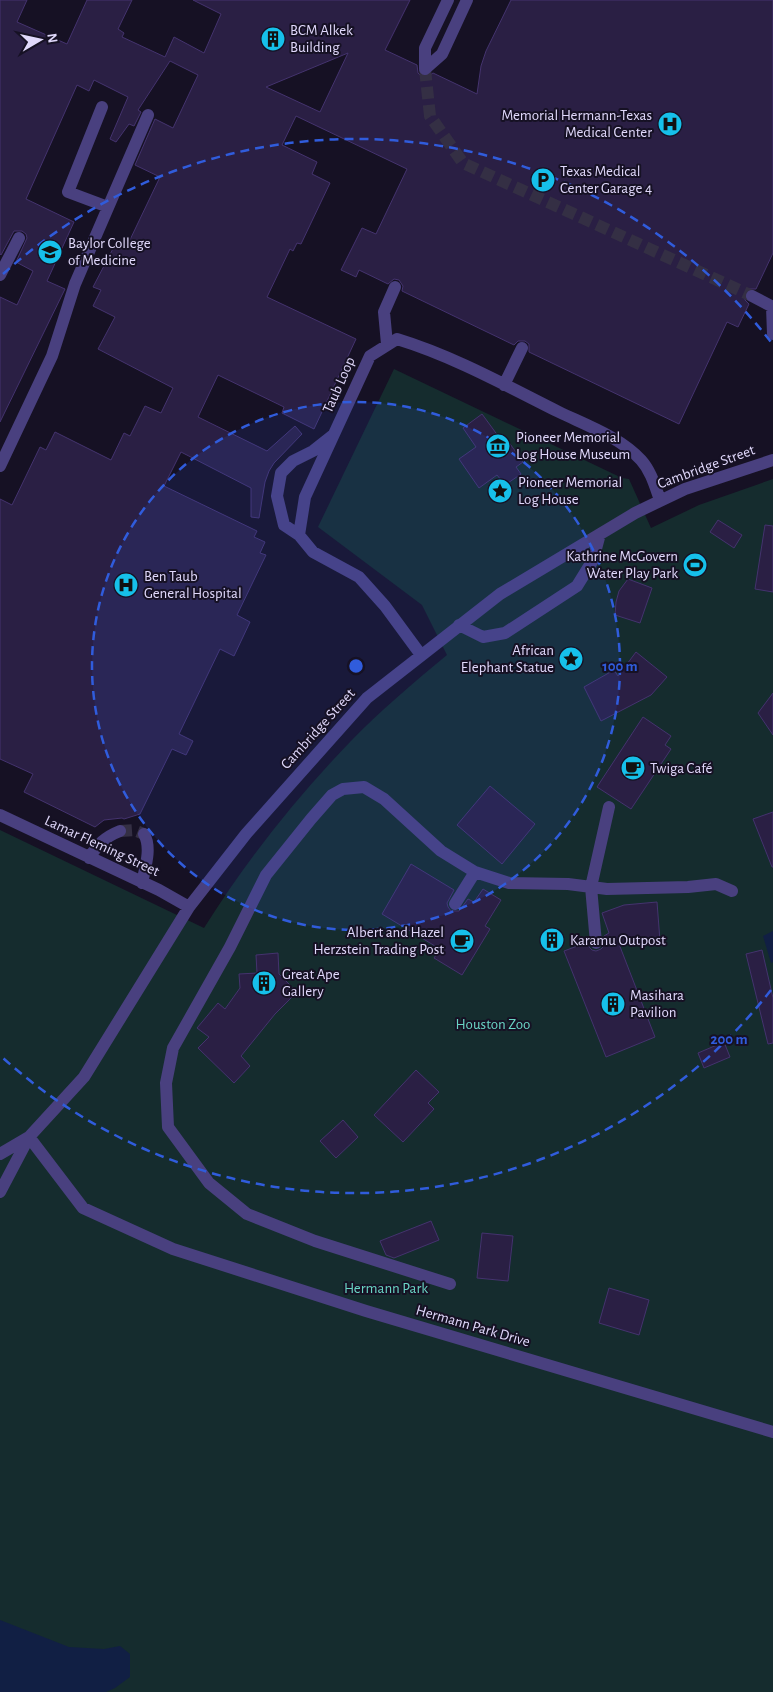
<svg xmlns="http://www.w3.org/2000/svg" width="773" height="1692" viewBox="0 0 773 1692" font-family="'Alegreya Sans',sans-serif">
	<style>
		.green { fill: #152c2e }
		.water { fill: #111f44 }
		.building { fill: #2a1f44; stroke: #44336e; fill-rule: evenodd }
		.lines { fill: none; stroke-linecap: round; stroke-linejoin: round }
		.minor-tunnel { stroke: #342f44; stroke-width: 12; stroke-dasharray: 12 6; stroke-linecap: butt }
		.minor { stroke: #49407f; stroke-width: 12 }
		.ring { fill: none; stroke: #305cdc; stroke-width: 2.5; stroke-dasharray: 9 6 }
		.labels { text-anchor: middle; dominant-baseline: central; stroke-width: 4; stroke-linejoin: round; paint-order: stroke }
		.poi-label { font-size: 15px; fill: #e0d8fb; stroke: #161124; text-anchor: start }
		.street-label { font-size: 15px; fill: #e0d8fb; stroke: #161124 }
		.park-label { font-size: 15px; fill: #6ad5c5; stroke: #161124 }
		.centre { fill: #305cdc; stroke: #161124; stroke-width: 2.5 }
		.ring-label { font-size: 15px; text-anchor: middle; font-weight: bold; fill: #305cdc; stroke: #161124; stroke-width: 4; stroke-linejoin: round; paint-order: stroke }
	</style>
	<rect width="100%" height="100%" fill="#161124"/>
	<!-- green -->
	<path class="green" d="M394 369 622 478 629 479 651 528 699 505 773 479V1692H0V830L204 928C246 861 295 799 350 742 380 711 413 683 447 655L422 605 318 527Z"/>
	<!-- water -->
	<path class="water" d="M773 931V962L771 963 763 936Z
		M0 1620 69 1647 104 1649 120 1646 130 1654V1677L115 1688 106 1692H0Z"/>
	<!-- building -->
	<path class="building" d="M0 0H27L17 22 67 44 87 0H132L118 29 124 33 122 37 165 57 174 37 204 53 221 14 193 0H410L385 50 417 65 418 73 421 76 427 77 433 73 477 94 481 66 486 51 511 0H773V253L756 289H748L745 293V300L749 304 738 327 727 322 679 424 529 352V344L525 341H518L514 345 402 291 403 286 399 280 394 279 388 284 359 270 356 277 341 270 362 228 376 234 407 169 296 116 282 145 317 162 312 174 330 183 301 244 297 243 293 251 290 249 267 297 356 339 314 429 282 413 284 407 218 375 198 417 267 451 295 426 302 434 274 463 269 471 265 482 259 518 251 517V488L181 452 164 486 257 531 254 537 265 542 260 553 266 555 237 615 250 622 234 656 220 649 179 734 193 741 186 755 172 749 140 814 124 819 122 818 104 820 95 827 24 792 33 774 0 759V499L12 505 40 447 46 450 55 432 111 460 124 433 130 436 145 406 161 413 173 388 98 349 115 317 93 306 101 290 93 287 117 241 127 246 160 177 135 165 155 119 173 128 198 75 170 61 138 110 141 112 134 126 129 124 116 142 110 139 128 97 94 80 89 91 77 85 26 199 74 222 47 281 65 289 0 422V297L17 305 33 271 16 262 27 238 26 234 22 231H14L1 255 0 254ZM348 53 320 112 266 87Z
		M482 414 504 444 508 441 523 462 516 467 521 474 505 485 497 475 479 488 459 459 476 447 463 428Z
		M718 520 742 535 734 548 710 532Z
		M765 525 773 526V592L755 589Z
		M628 579 652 588 640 623 615 615 616 602 619 591Z
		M636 652 667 677 651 695 601 721 584 687 614 670 618 676Z
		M773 693V735L758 713Z
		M643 717 671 736 665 745 671 749 631 809 597 787Z
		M490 786 535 824 502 864 457 825Z
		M773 812V867H772L753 819Z
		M411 864 454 890 447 903 448 907 451 911H459L468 899 474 902 483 889 501 900 485 926 490 929 462 975 434 958 440 949 382 914Z
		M657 902 660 941 619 944 655 1037 606 1057 564 951 588 942 589 947 592 950 596 951 601 949 604 946V936L609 933 602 913 624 905Z
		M762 950 773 998V1043L768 1044 746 954Z
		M278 953 279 974 297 992 275 1014 241 1056 250 1066 234 1083 198 1048 209 1037 197 1028 218 1003 225 1009 240 988 239 974 257 973 256 955Z
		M724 1042 730 1057 704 1068 698 1053Z
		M416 1070 439 1092 428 1103 434 1109 403 1142 374 1115Z
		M343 1120 358 1137 336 1158 320 1141Z
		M431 1221 439 1240 394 1258 386 1255 380 1241Z
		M482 1233 513 1236 508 1281 477 1278Z
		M609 1288 649 1300 639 1335 599 1323Z"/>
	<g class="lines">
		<!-- minor-tunnel -->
		<path class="minor-tunnel" d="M425 69 430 116 463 163 752 296
			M120 831 134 830 144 834"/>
		<!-- minor -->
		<path class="minor" d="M425 69 442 54 467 0
			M425 69V48L448 0
			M102 107 68 192 108 207
			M0 275 19 238
			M752 296 773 307
			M772 307 773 334
			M387 344 384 312 395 287
			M504 385 522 348
			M0 466 52 356 75 284 148 115
			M299 535 284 525 277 496 281 473 293 461 313 451 332 436
			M459 625 483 637 505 633 577 586 593 560 600 534
			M421 655 385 606 359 577 313 552 299 535 305 497 370 356 397 339C453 356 507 386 559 412 586 425 620 437 641 460 651 471 655 486 660 500
			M0 815 159 890 189 907
			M89 858C98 844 105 837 120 831
			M142 883C145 868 152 848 144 834
			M455 904 475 872
			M596 943 591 887 609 807
			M29 1137 83 1208 173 1249 366 1311 773 1432
			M0 1154 29 1137
			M0 1192 29 1137 84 1077 189 907 246 834 367 698 500 594 635 513 685 489 773 460
			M450 1284 315 1241 247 1214 209 1183 168 1127 166 1083 173 1048 230 947 266 875 311 819 332 795 343 789 364 787 384 799 441 851 475 872 509 883 568 884 607 889 688 887 716 884 732 891"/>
	</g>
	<!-- distance rings -->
	<circle cx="356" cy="666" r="264" fill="#305cdc" fill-opacity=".12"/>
	<g class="ring">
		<circle cx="356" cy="666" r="264"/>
		<path d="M771 990A527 527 0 0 1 3 1058M3 274A527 527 0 0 1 771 342"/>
	</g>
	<!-- icons -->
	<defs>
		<symbol id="building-disc" viewBox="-11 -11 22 22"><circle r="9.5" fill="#16c0ea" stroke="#161124"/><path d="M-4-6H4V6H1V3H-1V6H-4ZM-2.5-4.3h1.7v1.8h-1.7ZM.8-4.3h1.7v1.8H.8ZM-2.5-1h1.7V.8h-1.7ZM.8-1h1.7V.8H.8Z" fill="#111"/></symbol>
		<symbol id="hospital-disc" viewBox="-11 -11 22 22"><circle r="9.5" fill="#16c0ea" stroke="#161124"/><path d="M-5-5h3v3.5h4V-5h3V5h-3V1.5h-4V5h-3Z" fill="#111"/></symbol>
		<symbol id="parking-disc" viewBox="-11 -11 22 22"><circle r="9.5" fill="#16c0ea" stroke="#161124"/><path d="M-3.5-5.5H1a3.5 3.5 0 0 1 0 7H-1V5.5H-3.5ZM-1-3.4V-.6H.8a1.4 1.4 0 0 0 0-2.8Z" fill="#111"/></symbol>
		<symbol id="university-disc" viewBox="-11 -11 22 22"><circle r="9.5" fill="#16c0ea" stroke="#161124"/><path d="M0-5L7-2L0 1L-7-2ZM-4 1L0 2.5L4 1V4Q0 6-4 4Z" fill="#111"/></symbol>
		<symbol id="museum-disc" viewBox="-11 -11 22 22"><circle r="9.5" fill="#16c0ea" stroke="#161124"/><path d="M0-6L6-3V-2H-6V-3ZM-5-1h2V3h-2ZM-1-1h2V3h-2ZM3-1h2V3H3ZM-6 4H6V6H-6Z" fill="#111"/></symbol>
		<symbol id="sight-disc" viewBox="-11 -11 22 22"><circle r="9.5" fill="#16c0ea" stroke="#161124"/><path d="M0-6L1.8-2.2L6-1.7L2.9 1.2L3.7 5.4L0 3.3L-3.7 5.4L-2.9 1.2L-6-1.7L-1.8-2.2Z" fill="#111"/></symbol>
		<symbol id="stadium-disc" viewBox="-11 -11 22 22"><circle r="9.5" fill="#16c0ea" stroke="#161124"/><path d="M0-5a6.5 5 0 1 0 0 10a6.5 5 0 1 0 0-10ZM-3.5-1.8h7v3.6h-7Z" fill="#111"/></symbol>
		<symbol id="cafe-disc" viewBox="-11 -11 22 22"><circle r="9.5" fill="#16c0ea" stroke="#161124"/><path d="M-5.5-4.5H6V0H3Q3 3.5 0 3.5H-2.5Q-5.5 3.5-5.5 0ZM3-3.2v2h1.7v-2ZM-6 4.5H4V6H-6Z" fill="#111"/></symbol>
	</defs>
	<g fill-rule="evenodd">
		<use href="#building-disc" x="259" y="25" width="28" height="28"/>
		<use href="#hospital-disc" x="656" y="110" width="28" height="28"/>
		<use href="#parking-disc" x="529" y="166" width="28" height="28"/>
		<use href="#university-disc" x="36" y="238" width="28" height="28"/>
		<use href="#museum-disc" x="484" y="432" width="28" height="28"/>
		<use href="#sight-disc" x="486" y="477" width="28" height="28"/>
		<use href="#stadium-disc" x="681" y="551" width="28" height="28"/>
		<use href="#hospital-disc" x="112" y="571" width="28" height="28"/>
		<use href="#sight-disc" x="557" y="645" width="28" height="28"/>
		<use href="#cafe-disc" x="619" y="754" width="28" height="28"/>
		<use href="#building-disc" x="538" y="926" width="28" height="28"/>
		<use href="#cafe-disc" x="448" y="927" width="28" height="28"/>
		<use href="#building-disc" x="250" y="969" width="28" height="28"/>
		<use href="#building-disc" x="599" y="990" width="28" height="28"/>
	</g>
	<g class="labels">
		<!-- poi labels -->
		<g class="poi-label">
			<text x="290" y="30">BCM Alkek<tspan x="290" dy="17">Building</tspan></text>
			<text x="652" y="115" text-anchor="end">Memorial Hermann-Texas<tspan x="652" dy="17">Medical Center</tspan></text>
			<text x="560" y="171">Texas Medical<tspan x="560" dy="17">Center Garage 4</tspan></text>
			<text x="68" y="243">Baylor College<tspan x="68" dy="17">of Medicine</tspan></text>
			<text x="516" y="437">Pioneer Memorial<tspan x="516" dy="17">Log House Museum</tspan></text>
			<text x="518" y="482">Pioneer Memorial<tspan x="518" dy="17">Log House</tspan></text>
			<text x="678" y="556" text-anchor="end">Kathrine McGovern<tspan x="678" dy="17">Water Play Park</tspan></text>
			<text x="144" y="576">Ben Taub<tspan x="144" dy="17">General Hospital</tspan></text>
			<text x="554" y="650" text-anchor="end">African<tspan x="554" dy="17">Elephant Statue</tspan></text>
			<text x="650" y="768">Twiga Café</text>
			<text x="444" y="932" text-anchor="end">Albert and Hazel<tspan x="444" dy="17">Herzstein Trading Post</tspan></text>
			<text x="570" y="940">Karamu Outpost</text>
			<text x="282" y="974">Great Ape<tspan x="282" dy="17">Gallery</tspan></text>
			<text x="630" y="995">Masihara<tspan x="630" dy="17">Pavilion</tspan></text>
		</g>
		<!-- street labels -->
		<g class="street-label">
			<text transform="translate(339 385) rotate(-66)">Taub Loop</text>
			<text transform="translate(706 467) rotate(-20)">Cambridge Street</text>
			<text transform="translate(318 729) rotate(-48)">Cambridge Street</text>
			<text transform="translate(102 846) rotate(25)">Lamar Fleming Street</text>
			<text transform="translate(473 1326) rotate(16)">Hermann Park Drive</text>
		</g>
		<!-- park labels -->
		<g class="park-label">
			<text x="493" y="1024">Houston Zoo</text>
			<text x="386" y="1288">Hermann Park</text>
		</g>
	</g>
	<circle cx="356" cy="666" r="8" class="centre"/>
	<g class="ring-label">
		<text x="620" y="671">100 m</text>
		<text x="729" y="1044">200 m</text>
	</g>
	<!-- north arrow -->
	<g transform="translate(40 40) rotate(81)" stroke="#161124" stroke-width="4" paint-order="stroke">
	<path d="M0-4L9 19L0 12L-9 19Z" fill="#e0d8fb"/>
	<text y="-8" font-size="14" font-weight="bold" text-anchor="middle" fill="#e0d8fb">N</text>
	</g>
</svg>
